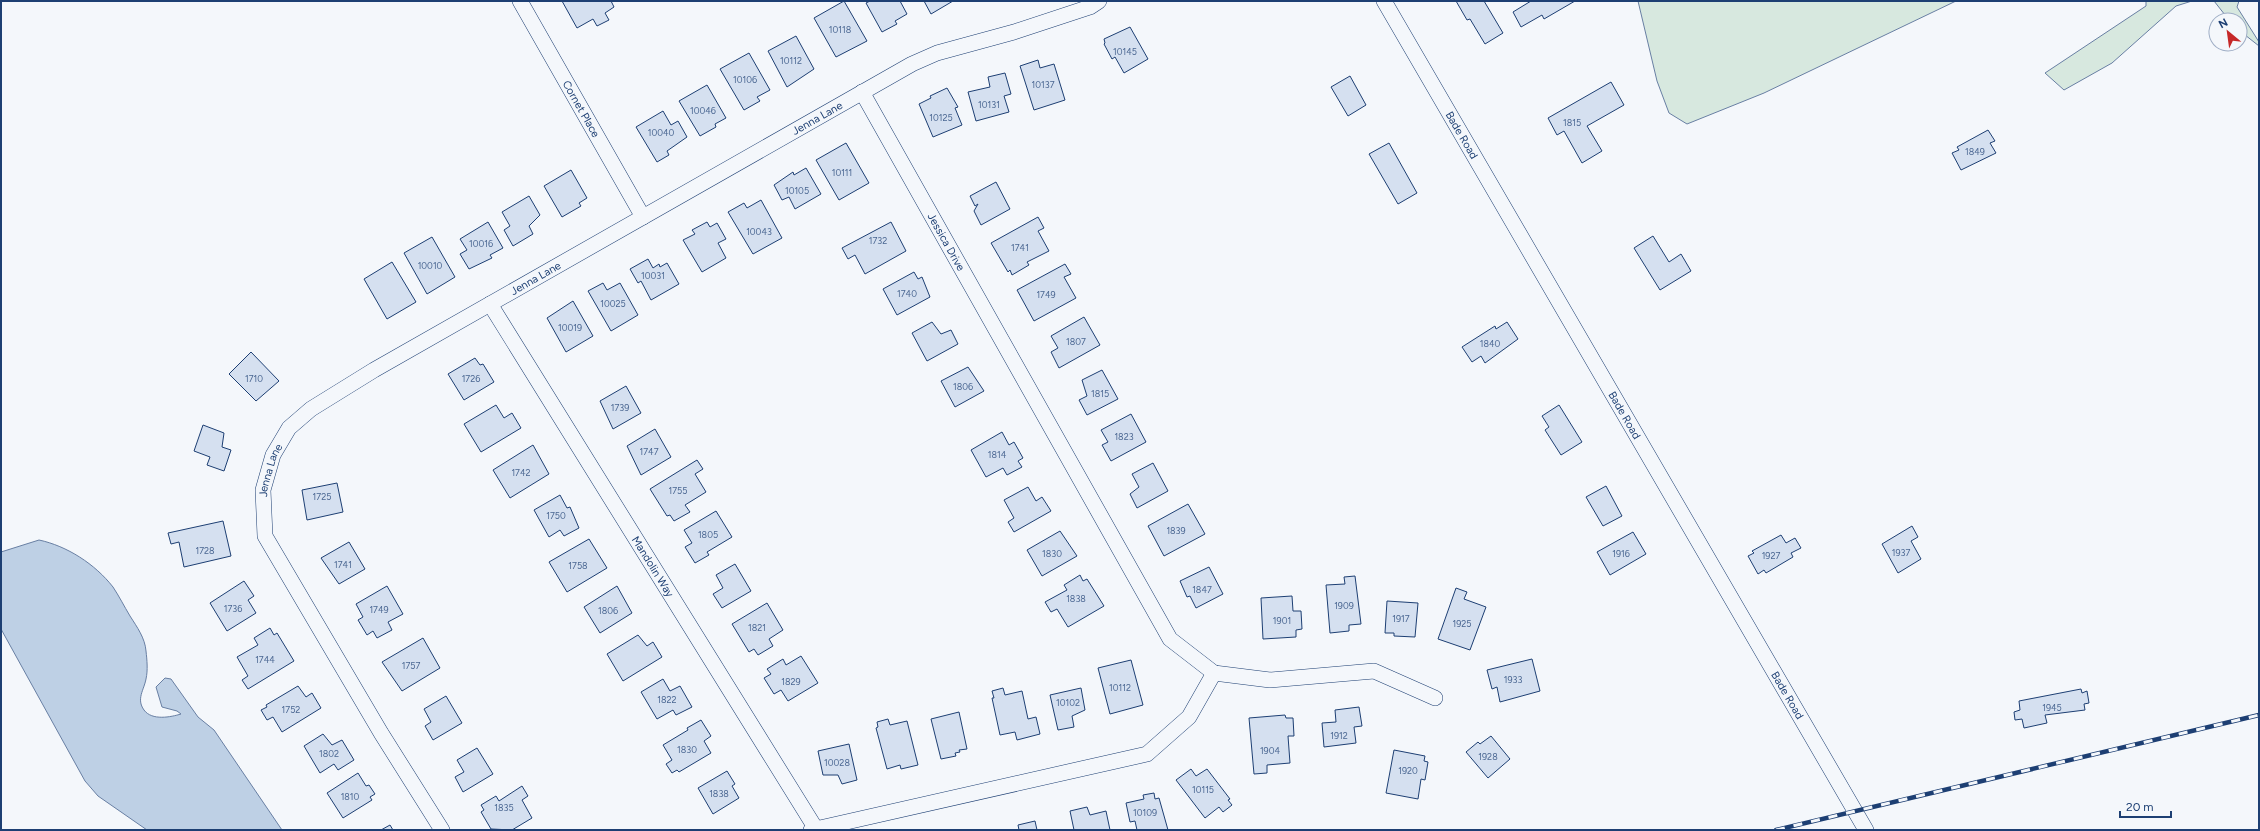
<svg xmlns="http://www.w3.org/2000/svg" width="2260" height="831" viewBox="0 0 2260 831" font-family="Figtree,sans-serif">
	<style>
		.green { fill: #d7e8df; stroke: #687fa3 }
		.water { fill: #bed0e5; stroke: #687fa3 }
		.building { fill: #d5e0f0; stroke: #1d3f73 }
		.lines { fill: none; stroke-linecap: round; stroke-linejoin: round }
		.street-casing { stroke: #1d3f73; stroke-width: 16 }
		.street { stroke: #f4f7fb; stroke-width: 15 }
		.rail-casing { stroke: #1d3f73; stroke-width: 4.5 }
		.rail { stroke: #f4f7fb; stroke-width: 3; stroke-dasharray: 9; stroke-linecap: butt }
		.labels { text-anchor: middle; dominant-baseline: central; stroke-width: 3; stroke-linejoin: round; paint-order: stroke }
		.number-label { font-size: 9px; fill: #4b6792 }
		.street-label { font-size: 11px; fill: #1d3f73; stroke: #f4f7fb }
	</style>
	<rect width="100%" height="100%" fill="#f4f7fb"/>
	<!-- green -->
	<path class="green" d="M1638 1H1956L1764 93 1687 124 1669 113 1657 81Z
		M2146 1H2192L2176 6 2112 63 2064 90 2045 73 2146 6Z
		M2214 1H2239L2237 7 2259 42V46L2240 31V20H2229Z"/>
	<!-- water -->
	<path class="water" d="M39 540C67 546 95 564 113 587 119 596 124 606 130 616 137 627 145 638 146 651 147 660 148 670 146 679 144 690 136 699 144 710 152 721 171 717 181 714L177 711 162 707 156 687 165 678 171 679 198 717 214 730 282 830H147L98 796 85 781 1 629V552Z"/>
	<!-- building -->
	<path class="building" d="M562 1H611L614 7 605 13 609 20 597 26 593 19 577 28Z
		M844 1 867 41 836 57 814 18Z
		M870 1H900L907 14 895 21 897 24 882 32 866 3Z
		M924 1H953L931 14Z
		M1456 1H1484L1503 33 1485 44 1470 19 1467 20Z
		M1531 1H1575L1544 19 1542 15 1521 27 1513 12Z
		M1130 27 1148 59 1124 73 1115 57 1112 59 1104 44 1105 43 1104 39Z
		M796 36 814 69 787 87 768 51Z
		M749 53 770 90 757 97 760 101 744 110 720 69Z
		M1038 60 1040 68 1054 64 1065 100 1034 110 1020 66Z
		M1005 73 1011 94 1004 96 1009 112 976 121 968 92 990 87 988 77Z
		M1350 76 1366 105 1348 116 1331 87Z
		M1611 82 1624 105 1587 126 1602 151 1582 163 1564 131 1557 135 1548 118Z
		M707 85 726 118 715 124 716 127 700 136 679 101Z
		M947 88 958 107 955 108 962 125 933 137 919 104 931 98 930 96Z
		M663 111 671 125 678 121 687 137 667 151 669 155 657 162 636 127Z
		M1988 130 1995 141 1990 143 1996 153 1961 170 1952 153 1959 150 1957 147Z
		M846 143 869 183 839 200 816 160Z
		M1389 143 1417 193 1398 204 1369 154Z
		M806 168 821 194 795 209 789 197 782 200 774 185 793 172 794 175Z
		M571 170 587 198 579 203 581 206 562 217 544 186Z
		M996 182 1010 209 981 225 974 211 978 204 975 206 970 196Z
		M529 196 540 215 529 226 533 234 513 246 504 230 510 226 502 212Z
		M761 200 782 238 753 254 728 212 744 203 747 208Z
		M1038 217 1044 228 1038 231 1049 251 1027 262 1029 265 1012 275 1010 270 1008 272 991 243Z
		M488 222 503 248 490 255 492 258 469 269 460 254 467 250 460 239Z
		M707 222 710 227 717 223 726 239 718 243 726 258 702 272 683 240 695 234 692 230Z
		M891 222 906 251 865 274 855 255 848 259 842 248Z
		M1653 236 1669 262 1681 254 1691 271 1660 290 1634 248Z
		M432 237 455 277 427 294 404 253Z
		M648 259 653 268 659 264 660 267 667 263 679 284 651 300 641 281 638 283 630 269Z
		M392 262 416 302 387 319 364 279Z
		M1065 264 1071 274 1064 277 1076 298 1034 321 1017 290Z
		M914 272 918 279 922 277 930 297 897 315 883 289Z
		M603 283 607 290 620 283 638 315 611 331 588 291Z
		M573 301 593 336 566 352 547 318Z
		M1084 317 1100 345 1059 368 1051 352 1058 348 1051 336Z
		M932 322 941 334 951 330 958 344 927 361 912 333Z
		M1507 322 1518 339 1485 363 1481 356 1472 362 1462 347 1495 326 1496 329Z
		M251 352 279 381 256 401 229 374Z
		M475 358 480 365 483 364 494 382 464 400 448 374Z
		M968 367 984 391 955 407 941 381Z
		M1102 370 1118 399 1087 415 1079 400 1087 396 1082 380Z
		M626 386 641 413 613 429 600 401Z
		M496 405 504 418 512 413 521 428 481 452 464 424Z
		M1559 405 1582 442 1561 455 1545 430 1549 427 1542 416Z
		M1131 414 1146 442 1111 461 1102 445 1108 442 1101 430Z
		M203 425 224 433 222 447 231 450 224 471 207 465 210 457 194 451Z
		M655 429 671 457 641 475 627 446Z
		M1002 432 1009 445 1014 442 1023 458 1018 461 1022 467 1007 475 1003 468 986 477 971 450Z
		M533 445 549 474 510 498 493 470Z
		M697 460 703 469 695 474 706 492 685 505 690 512 674 521 670 515 667 516 650 489Z
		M1153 463 1168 491 1137 508 1130 494 1139 487 1132 474Z
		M337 483 343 512 307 520 302 490Z
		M1606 486 1622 516 1603 526 1586 497Z
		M1028 487 1036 501 1042 497 1051 511 1014 532 1008 522 1014 518 1004 500Z
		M560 495 567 508 570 507 579 528 564 536 560 530 549 537 534 510Z
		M1188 504 1205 534 1164 556 1148 526Z
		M716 511 732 537 707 552 709 555 695 563 685 547 692 543 684 530Z
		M223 521 231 556 184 567 179 542 171 544 168 533Z
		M1912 526 1918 537 1911 541 1921 559 1898 573 1882 544Z
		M1060 531 1077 556 1042 576 1027 550Z
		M1633 532 1646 554 1610 575 1597 552Z
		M1781 535 1786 543 1795 538 1801 548 1791 553 1793 557 1766 573 1764 570 1758 574 1748 556 1754 553 1752 551Z
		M589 539 607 568 567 592 549 562Z
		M349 542 365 569 339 584 321 558Z
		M735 564 751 591 722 608 713 594 723 588 716 575Z
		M1209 567 1223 594 1196 608 1190 596 1187 597 1180 581Z
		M1080 575 1083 581 1087 579 1104 606 1068 627 1057 609 1051 612 1045 602 1067 590 1064 585Z
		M1355 576 1361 624 1349 625V631L1330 633 1326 585 1345 584 1344 577Z
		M244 581 254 596 248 600 256 613 227 631 210 603Z
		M387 586 403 614 388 622 392 630 377 638 373 631 367 635 358 620 363 617 356 604Z
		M617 586 632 613 600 633 584 607Z
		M1456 588 1467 592 1464 599 1486 607 1470 650 1438 639Z
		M1292 596 1293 611H1301L1302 629 1296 630V637L1263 639 1261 598Z
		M1387 601 1418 603 1415 637 1394 636V633H1385Z
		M767 603 783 630 769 639 773 646 758 655 754 649 749 652 732 624Z
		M270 628 274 635 277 633 294 661 248 689 242 680 248 676 237 657 258 645 254 638Z
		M638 635 647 646 653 642 662 657 623 681 607 654Z
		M423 638 440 668 402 691 382 662Z
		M801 656 818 683 788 701 781 690 774 694 764 678 771 674 767 669 783 659 786 665Z
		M1532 659 1540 691 1500 702 1497 687 1492 689 1487 670Z
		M1131 660 1143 705 1110 714 1098 668Z
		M663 679 670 691 680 686 692 707 676 715 673 710 657 719 641 692Z
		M298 686 306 697 312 693 321 708 282 732 273 717 267 720 261 710 267 707 266 705Z
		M1003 688 1005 695 1022 691 1028 719 1036 717 1040 734 1017 740 1015 732 1000 735 992 698H994L992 691Z
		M1081 688 1085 710 1072 716 1074 727 1058 730 1050 695Z
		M2081 689 2082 693 2087 691 2089 703 2084 704 2085 710 2045 715 2047 723 2024 728 2022 719 2015 720 2014 712 2020 710 2019 701Z
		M446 696 462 723 433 740 425 726 431 722 424 709Z
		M1359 707 1362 726 1354 727 1356 743 1324 747 1322 723 1336 722 1335 710Z
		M959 712 967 749 959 750 960 752 955 753 956 756 941 759 931 719Z
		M1285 715 1286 718H1293L1294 736H1288L1290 763 1267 765V773L1254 774 1249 718Z
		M888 719 890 725 907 721 918 765 901 769 900 765 887 769 876 728 878 727 877 722Z
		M701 720 711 736 704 741 711 753 679 772 677 770 672 773 666 764 672 760 663 745 688 730 687 728Z
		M323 734 332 745 342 740 354 760 338 770 334 764 320 773 304 746Z
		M1491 736 1510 759 1488 778 1466 752 1478 742 1480 744Z
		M849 744 857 780 842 784 838 775H823L818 751Z
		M477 748 493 774 463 792 455 777 464 772 457 760Z
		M1394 750 1425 756 1424 761 1428 762 1425 780 1421 779 1418 799 1386 793Z
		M1191 769 1196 776 1207 769 1230 799 1228 800 1232 805 1223 812 1219 807 1205 818 1176 780Z
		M727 771 735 784 732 786 739 798 713 814 698 788Z
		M358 773 366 786 369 785 375 794 370 797 372 800 343 818 327 793Z
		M522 786 528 796 522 800 532 818 512 830 491 829 481 812 484 810 481 805 496 796 499 801Z
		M1154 793 1155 799 1159 798 1168 830H1137L1135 821 1130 822 1126 803 1144 799 1143 795Z
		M1087 807 1090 815 1106 811 1110 830H1074L1070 811Z
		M1035 821 1037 830H1019L1018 825Z
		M390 825 393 830H381Z"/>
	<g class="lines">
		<defs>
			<g id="street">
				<path id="s1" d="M520 1 643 217"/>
				<path id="s2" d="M1384 1 1866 830"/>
				<path id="s3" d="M862 92 1170 639 1214 673 1270 680 1374 671 1435 698"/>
				<path id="s4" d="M490 304 816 829"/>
				<path id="s5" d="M442 830 381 733 265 536 263 490 273 455 289 428 311 409 374 370 912 64 937 53 1014 32 1090 7 1099 1"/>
				<path d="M811 830 1147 754 1189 717 1214 673"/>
			</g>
		</defs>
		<!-- street casing -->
		<use href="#street" class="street-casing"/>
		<!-- street -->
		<use href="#street" class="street"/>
		<defs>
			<path id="rail" d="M1776 830 2259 715"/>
		</defs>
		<!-- rail casing -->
		<use href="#rail" class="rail-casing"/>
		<!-- rail -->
		<use href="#rail" class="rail"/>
	</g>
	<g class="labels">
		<!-- number labels -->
		<g class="number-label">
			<text x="840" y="29">10118</text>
			<text x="1125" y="51">10145</text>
			<text x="791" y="60">10112</text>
			<text x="745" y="79">10106</text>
			<text x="1043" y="84">10137</text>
			<text x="989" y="104">10131</text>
			<text x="703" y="110">10046</text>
			<text x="941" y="117">10125</text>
			<text x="1572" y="122">1815</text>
			<text x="661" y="132">10040</text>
			<text x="1975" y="151">1849</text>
			<text x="842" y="172">10111</text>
			<text x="797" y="190">10105</text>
			<text x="759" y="231">10043</text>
			<text x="878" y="240">1732</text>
			<text x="481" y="243">10016</text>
			<text x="1020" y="247">1741</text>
			<text x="430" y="265">10010</text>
			<text x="653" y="275">10031</text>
			<text x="907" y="293">1740</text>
			<text x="1046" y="294">1749</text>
			<text x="613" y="303">10025</text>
			<text x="570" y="327">10019</text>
			<text x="1076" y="341">1807</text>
			<text x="1490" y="343">1840</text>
			<text x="254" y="378">1710</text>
			<text x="471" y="378">1726</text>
			<text x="963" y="386">1806</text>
			<text x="1100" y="393">1815</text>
			<text x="620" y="407">1739</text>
			<text x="1124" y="436">1823</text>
			<text x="649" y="451">1747</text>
			<text x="997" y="454">1814</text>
			<text x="521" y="472">1742</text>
			<text x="678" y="490">1755</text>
			<text x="322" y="496">1725</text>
			<text x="556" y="515">1750</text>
			<text x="1176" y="530">1839</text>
			<text x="708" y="534">1805</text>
			<text x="205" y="550">1728</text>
			<text x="1901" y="552">1937</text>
			<text x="1052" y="553">1830</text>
			<text x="1621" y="553">1916</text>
			<text x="1771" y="555">1927</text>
			<text x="343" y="564">1741</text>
			<text x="578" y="565">1758</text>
			<text x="1202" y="589">1847</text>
			<text x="1076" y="598">1838</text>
			<text x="1344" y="605">1909</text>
			<text x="233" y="608">1736</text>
			<text x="379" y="609">1749</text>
			<text x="608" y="610">1806</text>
			<text x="1401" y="618">1917</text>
			<text x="1282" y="620">1901</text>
			<text x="1462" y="623">1925</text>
			<text x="757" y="627">1821</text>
			<text x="265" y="659">1744</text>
			<text x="411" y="665">1757</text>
			<text x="1513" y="679">1933</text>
			<text x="791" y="681">1829</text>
			<text x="1120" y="687">10112</text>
			<text x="667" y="699">1822</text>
			<text x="1068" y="702">10102</text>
			<text x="2052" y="707">1945</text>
			<text x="291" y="709">1752</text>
			<text x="1339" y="735">1912</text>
			<text x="687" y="749">1830</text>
			<text x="1270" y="750">1904</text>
			<text x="329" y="753">1802</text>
			<text x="1488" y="756">1928</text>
			<text x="837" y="762">10028</text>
			<text x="1408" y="770">1920</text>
			<text x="1203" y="789">10115</text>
			<text x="719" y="793">1838</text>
			<text x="350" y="796">1810</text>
			<text x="504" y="807">1835</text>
			<text x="1145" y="812">10109</text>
		</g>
		<!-- street labels -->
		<g class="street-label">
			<text stroke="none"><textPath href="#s1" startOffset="124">Cornet Place</textPath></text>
			<text stroke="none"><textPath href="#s5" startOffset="1070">Jenna Lane</textPath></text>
			<text stroke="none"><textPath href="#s2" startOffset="155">Bade Road</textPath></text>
			<text stroke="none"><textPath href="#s3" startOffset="172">Jessica Drive</textPath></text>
			<text stroke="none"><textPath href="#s5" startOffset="746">Jenna Lane</textPath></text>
			<text stroke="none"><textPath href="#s2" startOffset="479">Bade Road</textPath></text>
			<text stroke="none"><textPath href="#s5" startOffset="410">Jenna Lane</textPath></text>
			<text stroke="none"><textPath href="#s4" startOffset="309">Mandolin Way</textPath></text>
			<text stroke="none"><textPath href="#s2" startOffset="803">Bade Road</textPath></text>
		</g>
	</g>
	<!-- border -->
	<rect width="2260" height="831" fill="none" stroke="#1d3f73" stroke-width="4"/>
	<!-- north arrow -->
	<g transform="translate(2228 32) rotate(331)"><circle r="19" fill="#f4f7fb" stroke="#9eadc5"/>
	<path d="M0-3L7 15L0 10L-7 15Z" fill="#c62828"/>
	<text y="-6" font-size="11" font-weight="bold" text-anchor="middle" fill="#1d3f73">N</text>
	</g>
	<!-- scale -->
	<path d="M2120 811v6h51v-6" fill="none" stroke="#1d3f73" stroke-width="2"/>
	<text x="2126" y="811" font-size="12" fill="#1d3f73" stroke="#f4f7fb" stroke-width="3" paint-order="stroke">20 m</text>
</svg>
